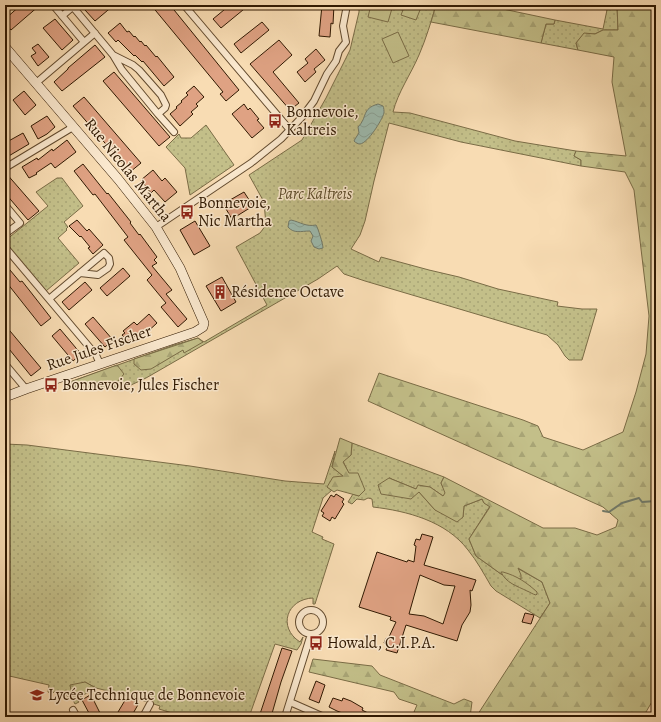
<svg xmlns="http://www.w3.org/2000/svg" width="661" height="722" viewBox="0 0 661 722" font-family="Alegreya,serif">
	<style>
		.grass { fill: url(#grass-dots); stroke: #7a6c46 }
		.forest { fill: url(#forest-firs); stroke: #7a6c46 }
		.wetland { fill: url(#wetland-marsh); stroke: #7a6c46 }
		.garden { fill: #c3bf89; stroke: #7a6c46 }
		.water { fill: url(#water-waves); stroke: #717a6a }
		.lines { fill: none; stroke-linecap: round; stroke-linejoin: round }
		.stream { stroke: #717a6a; stroke-width: 2 }
		.building { fill: #dfa283; stroke: #301902; fill-rule: evenodd }
		.street-casing { stroke: #624a2e; stroke-width: 8 }
		.secondary-casing { stroke: #301902; stroke-width: 10 }
		.street { stroke: #fae8ce; stroke-width: 6 }
		.secondary { stroke: #fae8ce; stroke-width: 9 }
		.labels { text-anchor: middle; dominant-baseline: central; stroke-width: 3; stroke-linejoin: round; paint-order: stroke }
		.poi-label { font-size: 16px; fill: #301902; stroke: #fae8ce; text-anchor: start }
		.street-label { font-size: 16px; fill: #301902; stroke: #fae8ce }
		.park-label { font-size: 16px; font-style: italic; fill: #5c4b2a; stroke: #fae8ce }
	</style>
	<defs>
		<pattern id="grass-dots" width="8" height="8" patternUnits="userSpaceOnUse"><rect width="8" height="8" fill="#c3bf89"/><path d="M2 2h.1M6 6h.1" fill="none" stroke="#a8a475" stroke-width="1.8" stroke-linecap="round"/></pattern>
		<pattern id="forest-firs" width="22" height="20" patternUnits="userSpaceOnUse"><rect width="22" height="20" fill="#c3bf89"/><path d="M5 1l3.5 6h-7zM16 11l3.5 6h-7z" fill="#a8a475"/></pattern>
		<pattern id="wetland-marsh" width="20" height="14" patternUnits="userSpaceOnUse"><rect width="20" height="14" fill="#c3bf89"/><path d="M1 5h8M5 5V1M11 12h8M15 12V8" fill="none" stroke="#a8a475"/></pattern>
		<pattern id="water-waves" width="16" height="10" patternUnits="userSpaceOnUse"><rect width="16" height="10" fill="#9dbbaf"/><path d="M0 5q4-4 8 0t8 0" fill="none" stroke="#88a095"/></pattern>
	</defs>
	<rect width="100%" height="100%" fill="#f8dcb3"/>
	<filter id="stains"><feTurbulence type="fractalNoise" baseFrequency=".005" numOctaves="4"/><feColorMatrix values="0 0 0 0 .2 0 0 0 0 .09 0 0 0 0 .02 0 0 0 .5 -.17"/></filter>
	<radialGradient id="worn" r=".72"><stop offset=".6" stop-color="#630" stop-opacity="0"/><stop offset="1" stop-color="#630" stop-opacity=".3"/></radialGradient>
	<!-- grass -->
	<path class="grass" d="M359 5H436C431 22 426 39 419 55 411 74 398 92 393 112L410 113 515 141 576 151 574 156 581 160V166L461 142 389 123 374 181 365 221 360 235 351 249 379 262 381 257 429 270 459 277 498 289 558 302 557 306 582 309H597L582 360H569L565 356 558 345 547 335 365 281 344 274 337 266 318 279 146 378 131 385 122 387H64V385H69L70 382 174 345 198 338 204 342 267 305 236 247 260 233 266 225 264 202 249 175 302 140 326 98 350 50 359 12Z
		M608 5H617L618 30H603L595 34H584L576 43 578 50 541 43 546 24H554L555 20 603 29Z
		M206 125 234 165 190 195 185 168 166 147 179 134 181 138H191Z
		M57 178H62L83 206 64 222 68 227 66 229 67 230 58 238 79 263 46 291 6 244V240L48 206 36 192Z
		M352 443 444 477 441 483 446 493 443 496 430 487 416 489 389 478 419 492 435 510 463 517 464 506 482 499 484 503 490 506 469 539 476 556 501 574 510 578 517 568 542 582 550 603 540 618 496 591 491 586C484 574 477 561 468 550 446 521 407 511 373 507L372 499 368 498 364 500 357 499 352 504 348 502 353 494 359 496 343 461 351 455Z
		M5 444 27 445 190 466 285 481 324 484 335 451 332 467 343 476 327 487 332 490 323 498 312 532 323 537 322 539 334 544 315 604H313V598C287 599 277 627 300 642L303 637 301 644 297 650 275 644 249 717H185L159 709 160 706 132 697 96 688 85 682 71 690 79 702 75 704C71 694 63 696 55 691L51 695 48 692 49 685 5 675Z"/>
	<!-- forest -->
	<path class="forest" d="M436 5H484L555 20 554 24H546L541 43 431 22Z
		M617 5H656V695L643 717H476L550 603 542 582 518 568 521 575V579L510 578 501 574 476 556 469 539 490 507 484 503 482 499 464 506 463 517 457 522 435 510 419 492 411 499 381 494 378 485 389 478 416 489 418 485 430 487 443 496 445 493 441 483 444 477 543 528H575L597 535 616 527 618 520 603 507 368 401 379 373 523 420 538 426 543 437 583 450 623 432 636 392 646 354 649 316 634 190 625 172 581 166V160L574 156 576 151 626 156 612 82 614 57 578 50 576 43 584 33 595 34 603 30H618Z
		M198 338 203 342 184 353 183 350 151 369 141 370 134 364V359Z
		M117 365 124 374 117 382 70 383V382Z
		M340 438 352 443 351 455 343 462 349 473H358L365 490 359 496 337 490 334 492 327 487 333 477 343 476 332 467Z
		M313 659 372 666 380 675 454 704 464 699 472 702 470 717H424L414 712 417 705 399 699 394 692 309 672Z
		M85 682 96 688 78 698 71 690 70 685Z"/>
	<!-- wetland -->
	<path class="wetland" d="M501 572H503C517 576 526 582 537 592V594L536 595C532 594 530 592 527 591 517 586 506 583 501 572Z"/>
	<!-- garden -->
	<path class="garden" d="M371 5H393L388 22 368 17Z
		M405 5H422L416 20 401 15Z
		M398 32 409 56 393 63 382 39Z"/>
	<!-- water -->
	<path class="water" d="M378 104 383 106C384 108 384 111 384 113 382 120 368 143 360 144 358 144 356 143 354 141L355 139 359 133 358 127C368 117 361 109 378 104Z
		M291 220C300 222 306 227 316 225 318 228 323 244 323 248L319 249 314 247 311 241 313 236 310 231C301 231 294 234 288 227L289 221Z"/>
	<g class="lines">
		<!-- stream -->
		<path class="stream" d="M603 511 609 512 622 503 639 498 642 502 656 501"/>
	</g>
	<!-- building -->
	<path class="building" d="M21 5H40L11 30 5 23V19Z
		M90 5H114L95 21 85 10Z
		M151 5H170L239 90 226 101 220 94 223 92Z
		M230 5H249L221 28 213 19Z
		M322 5H334L333 24 331 23 330 37 319 36Z
		M55 19 73 40 62 50 43 28Z
		M262 22 269 30 241 53 234 44Z
		M120 23 127 32 129 31 134 37 135 36 140 42 141 41 145 46 146 45 156 57 157 56 174 77 164 86 143 61 142 62 135 55 134 56 118 40 116 42 108 33Z
		M279 40 292 55 273 72 299 103 290 110 250 64Z
		M38 44 49 57 38 66 31 56 36 53 32 48Z
		M95 45 105 57 62 91 54 82 68 69V68Z
		M316 49 325 60 314 69 316 72 305 82 297 72 308 63 305 59Z
		M114 72 170 137 159 146 103 81Z
		M194 86 204 97 196 104 198 106 191 112 193 114 180 126 170 114 177 108 176 107 182 102 181 101 188 95 186 93Z
		M24 91 36 105 25 115 13 100Z
		M84 97 141 163 130 172 73 106Z
		M244 104 248 110 250 108 259 119 257 120 264 128 252 138 232 114Z
		M47 116 55 127 47 134 38 139 31 126Z
		M23 133 29 144 7 157 5 153V143Z
		M67 140 76 152 55 168 51 163 36 173 37 174 29 178 22 167 37 158 38 160 52 149 53 151Z
		M83 164 107 194 108 193 131 222 130 223 139 235 140 234 157 257 154 260 157 263 152 266 172 290 166 294 187 319 178 327 161 307 166 303 147 280 152 275 124 240 128 237 95 194 93 195 74 171Z
		M153 170 162 181 165 178 177 192 165 202 154 190 151 193 141 180Z
		M5 172 39 211 28 220 5 193Z
		M244 192 253 206 232 219 223 204Z
		M77 220 87 231 89 229 103 245 93 254 88 248 90 247 81 236 80 237 69 226Z
		M195 221 210 246 194 255 180 230Z
		M5 264 20 282 22 281 51 318 41 326 7 283 5 285Z
		M123 268 130 276 107 296 100 288Z
		M222 277 236 302 221 311 206 286Z
		M85 282 92 290 69 310 62 302Z
		M149 314 157 323 145 334 142 330 128 342 122 335 125 333 123 331 134 322 137 325Z
		M93 317 113 340 105 347 85 324Z
		M5 325 41 368 31 376 5 344Z
		M60 329 81 354 73 361 52 336Z
		M336 494 344 499 342 502 344 504 335 519 332 517 330 521 322 516 324 513 321 511 331 495 334 497Z
		M422 534 433 537 424 565 476 580 472 591 470 590 471 605 470 612 462 625 457 641 406 625 397 653 386 650 388 644 384 643 386 638 388 639 396 622 390 620 391 617 359 607 377 552 407 562 408 560 414 562 416 546 414 545 416 539 420 540ZM420 575 444 585 455 586 443 624 424 616 409 614Z
		M525 613 534 615 531 624 522 622Z
		M282 648 292 651 281 682 271 717H259Z
		M316 681 325 685 319 703 309 699Z
		M90 695 93 699 102 717H91L90 715 82 700Z
		M127 697 139 703 131 717H115Z
		M333 698 342 701 343 698 351 701 363 708 362 710 376 717H353L337 711 329 707Z"/>
	<g class="lines">
		<defs>
			<path id="street" d="M53 5 84 42
				M184 5 290 130
				M5 6 6 5
				M73 7 113 55 133 65 139 70 161 95 166 105 165 108 158 114 174 132
				M62 16 75 5
				M113 55 122 70 158 114
				M36 83 95 33
				M5 168 73 127
				M5 205 20 223 5 234
				M156 227 251 163 281 139 302 117 314 101 327 74 336 61 339 51 346 42 343 26 347 5
				M5 247 96 355 100 364
				M49 299 104 253 109 258 110 264 108 268 98 275 80 273
				M5 364 26 389
				M299 622a12 12 0 1 1 24 0a12 12 0 1 1-24 0Z
				M290 702 324 717
				M73 710 77 717
				M143 717 150 704
				M285 717 311 634"/>
			<path id="secondary" d="M5 47 118 179 156 227 180 268 204 323 203 327 195 332 26 389 5 397"/>
		</defs>
		<!-- street casing -->
		<use href="#street" class="street-casing"/>
		<!-- secondary casing -->
		<use href="#secondary" class="secondary-casing"/>
		<!-- street -->
		<use href="#street" class="street"/>
		<!-- secondary -->
		<use href="#secondary" class="secondary"/>
	</g>
	<!-- icons -->
	<defs>
		<symbol id="bus-bare" viewBox="-9 -9 18 18"><path d="M-5-6H5V4H4V6H2V4H-2V6H-4V4H-5ZM-3.5-4V0h7V-4ZM-3.5 1.2v1.5H-2V1.2ZM2 1.2v1.5H3.5V1.2Z" fill="#8f2418" stroke="#fae8ce" stroke-width="2.5" paint-order="stroke"/></symbol>
		<symbol id="building-bare" viewBox="-9 -9 18 18"><path d="M-4-6H4V6H1V3H-1V6H-4ZM-2.5-4.3h1.7v1.8h-1.7ZM.8-4.3h1.7v1.8H.8ZM-2.5-1h1.7V.8h-1.7ZM.8-1h1.7V.8H.8Z" fill="#8f2418" stroke="#fae8ce" stroke-width="2.5" paint-order="stroke"/></symbol>
		<symbol id="school-bare" viewBox="-9 -9 18 18"><path d="M0-5L7-2L0 1L-7-2ZM-4 1L0 2.5L4 1V4Q0 6-4 4Z" fill="#8f2418" stroke="#fae8ce" stroke-width="2.5" paint-order="stroke"/></symbol>
	</defs>
	<g fill-rule="evenodd">
		<use href="#bus-bare" x="265" y="111" width="20" height="20"/>
		<use href="#bus-bare" x="177" y="202" width="20" height="20"/>
		<use href="#building-bare" x="210" y="282" width="20" height="20"/>
		<use href="#bus-bare" x="41" y="375" width="20" height="20"/>
		<use href="#bus-bare" x="306" y="633" width="20" height="20"/>
		<use href="#school-bare" x="27" y="685" width="20" height="20"/>
	</g>
	<g class="labels">
		<!-- poi labels -->
		<g class="poi-label">
			<text x="286" y="112">Bonnevoie,<tspan x="286" dy="18">Kaltreis</tspan></text>
			<text x="198" y="203">Bonnevoie,<tspan x="198" dy="18">Nic Martha</tspan></text>
			<text x="231" y="292">Résidence Octave</text>
			<text x="62" y="385">Bonnevoie, Jules Fischer</text>
			<text x="327" y="643">Howald, C.I.P.A.</text>
			<text x="48" y="695">Lycée Technique de Bonnevoie</text>
		</g>
		<!-- street labels -->
		<g class="street-label">
			<text transform="translate(128 170) rotate(51)">Rue Nicolas Martha</text>
			<text transform="translate(99 348) rotate(-19)">Rue Jules Fischer</text>
		</g>
		<!-- park labels -->
		<g class="park-label">
			<text x="315" y="194">Parc Kaltreis</text>
		</g>
	</g>
	<!-- margin -->
	<rect width="661" height="722" fill="none" stroke="#f8dcb3" stroke-width="20"/>
	<rect x="6" y="6" width="649" height="710" fill="none" stroke="#301902" stroke-width="2"/>
	<rect x="10" y="10" width="641" height="702" fill="none" stroke="#301902"/>
	<rect width="100%" height="100%" filter="url(#stains)"/>
	<rect width="100%" height="100%" fill="url(#worn)"/>
</svg>
